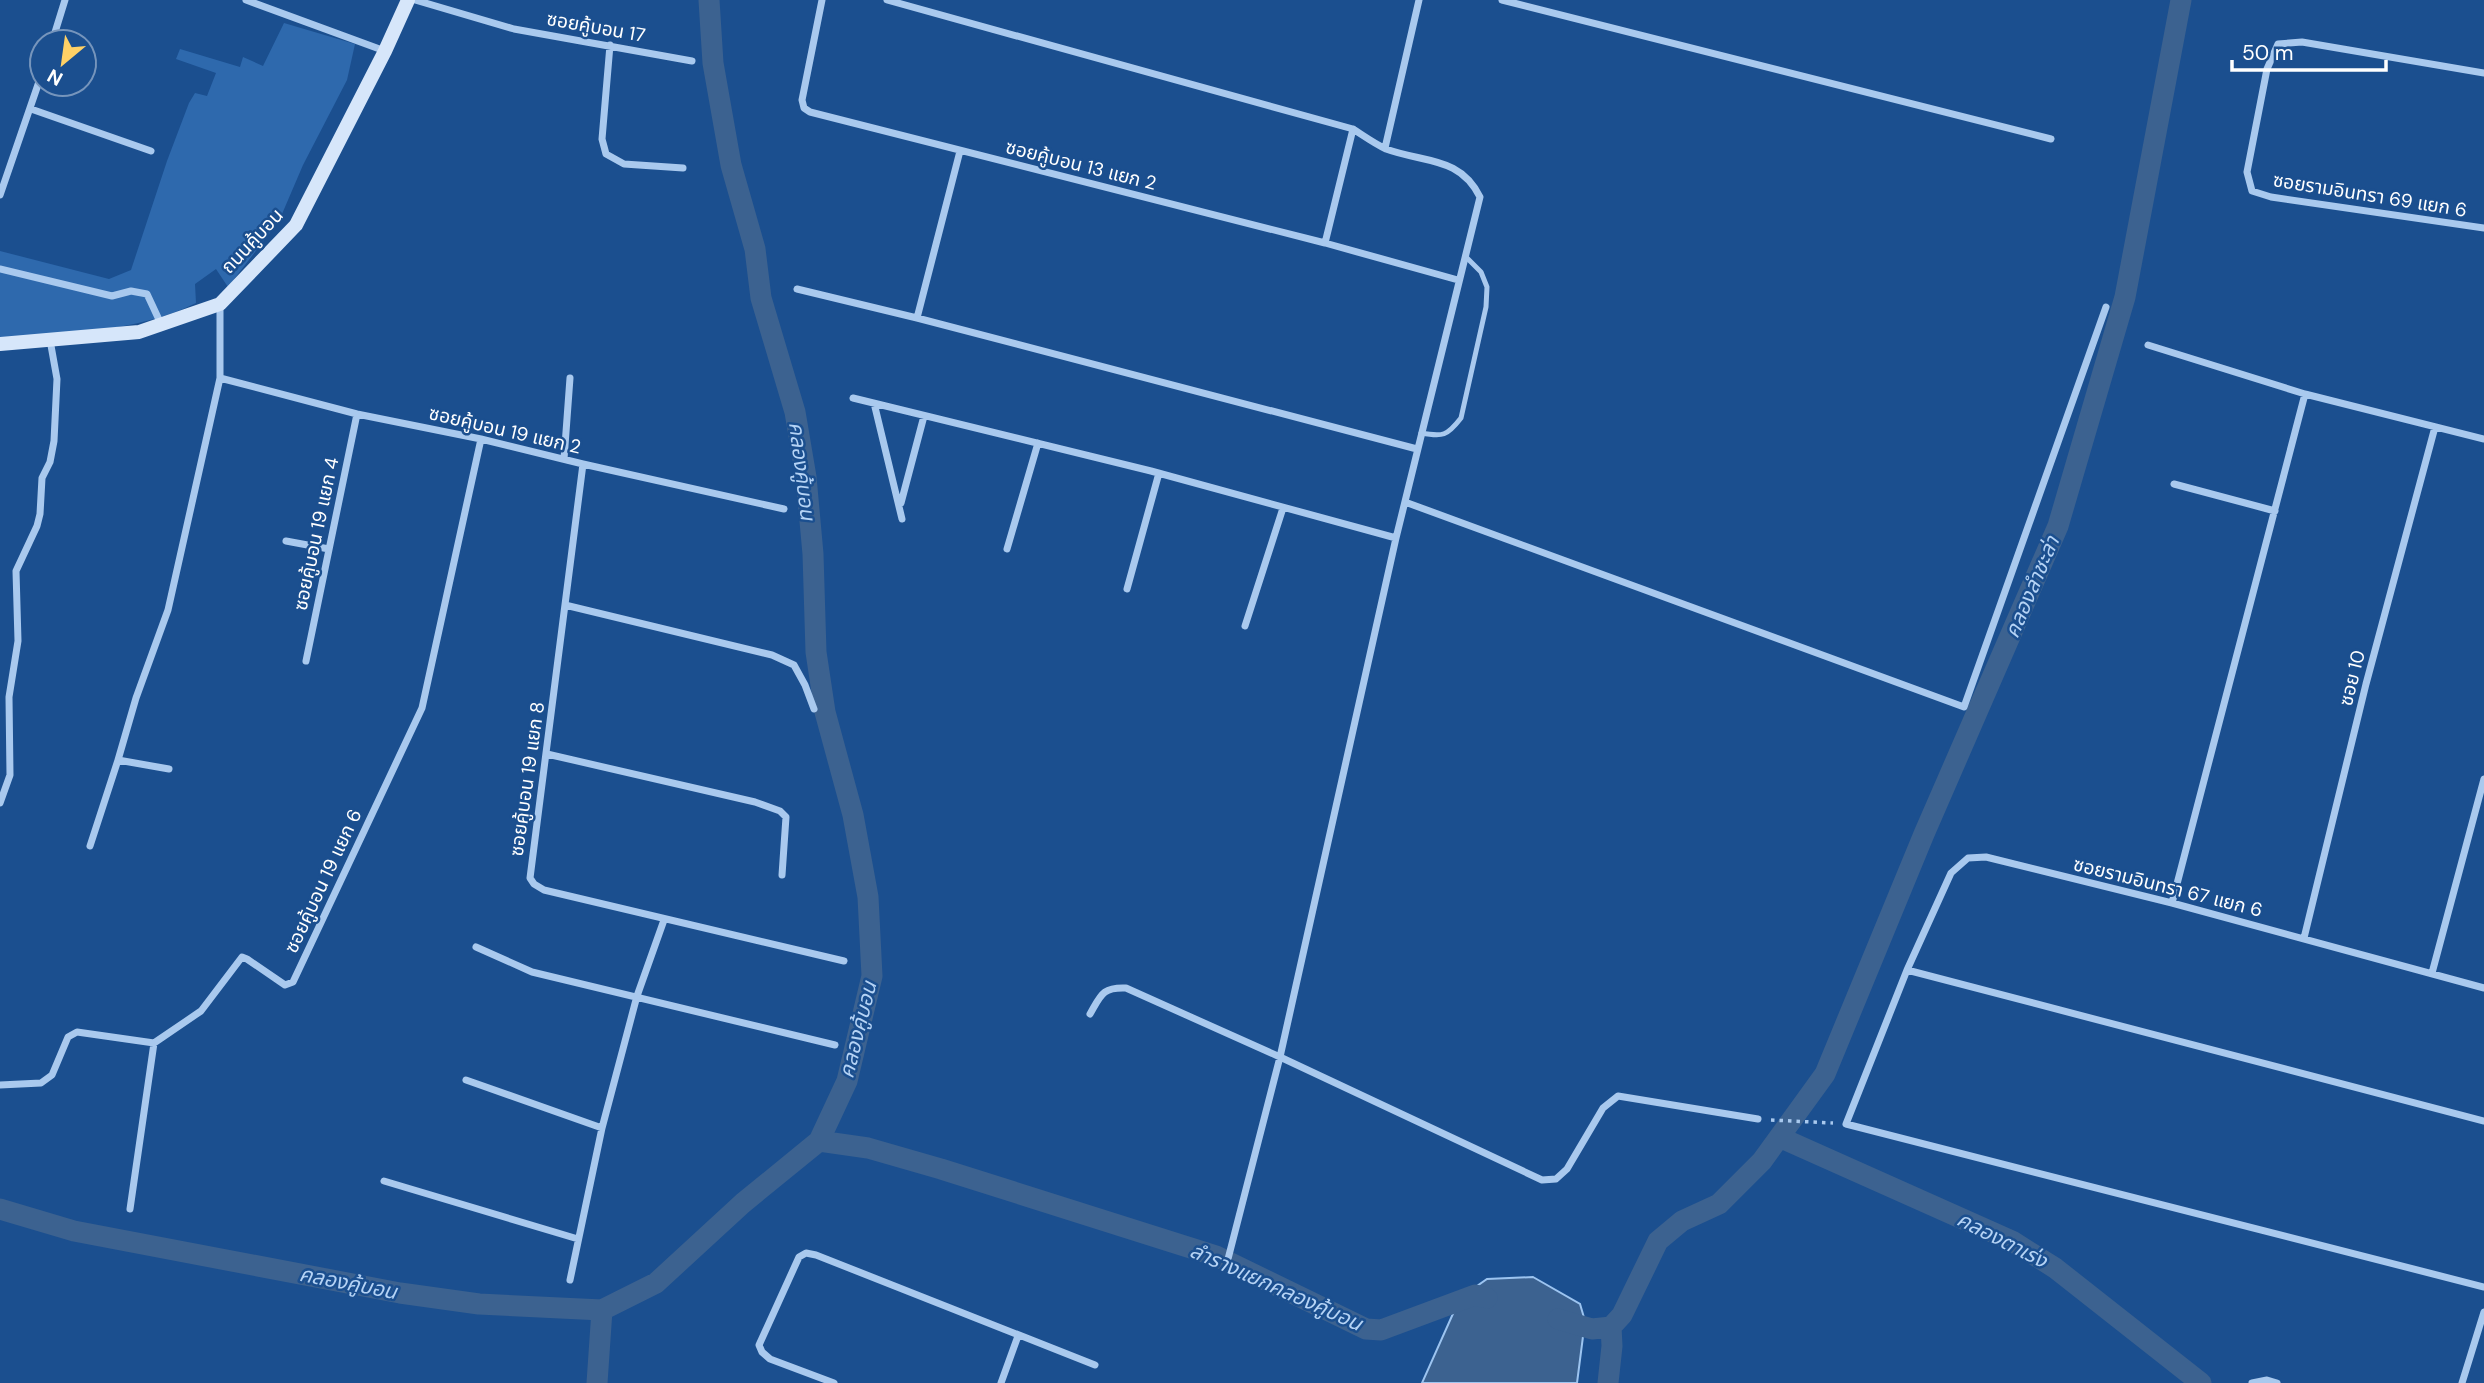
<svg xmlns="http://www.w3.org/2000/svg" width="2484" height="1383" viewBox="0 0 2484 1383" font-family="'DM Sans','Noto Sans Thai',sans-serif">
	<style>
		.green { fill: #2e69ad }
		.water { fill: #3c6290; stroke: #9cc4f0; stroke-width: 2 }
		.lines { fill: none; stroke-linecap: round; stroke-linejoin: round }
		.canal { stroke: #3c6290; stroke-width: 21 }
		.path { stroke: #a9c9ee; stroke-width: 3.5; stroke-dasharray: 3.5 5; stroke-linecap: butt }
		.service { stroke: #a9c9ee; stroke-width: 5 }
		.minor { stroke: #a9c9ee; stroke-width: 7 }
		.secondary { stroke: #d6e6fa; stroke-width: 14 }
		.labels { text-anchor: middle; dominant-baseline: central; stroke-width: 5; stroke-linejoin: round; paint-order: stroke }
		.street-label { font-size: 19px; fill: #fff; stroke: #1b4f8f }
		.water-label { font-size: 21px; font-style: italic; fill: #b5d3f5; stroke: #1b4f8f }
	</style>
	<rect width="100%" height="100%" fill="#1b4f8f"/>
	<!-- green -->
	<path class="green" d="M284 23 355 44 347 80 303 165 279 221 228 287 216 269 195 284 196 303C137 333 64 332 0 338V251L109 279 131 270 167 161 189 103 195 93 207 96 216 73 176 59 180 49 240 67 243 57 263 66Z"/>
	<!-- water -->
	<path class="water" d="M1533 1277 1580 1304 1585 1321 1577 1383H1422L1460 1298 1487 1279Z"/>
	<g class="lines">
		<!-- canal -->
		<path class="canal" d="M1779 1137 2012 1241 2055 1268 2201 1383
			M819 1141 868 1148 941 1169 1216 1256 1366 1329 1381 1330 1475 1295 1487 1298
			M0 1209 74 1231 400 1293 479 1304 602 1310 656 1283 743 1203 819 1141 847 1081 872 976 868 897 853 815 825 712 816 652 813 554 806 477 795 412 761 298 755 249 731 165 713 63 709 0
			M1558 1319 1592 1329 1611 1327
			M1611 1327 1622 1315 1658 1241 1682 1221 1719 1204 1762 1161 1825 1074 1924 834 2058 526 2125 297 2181 0
			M597 1383 602 1310
			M1608 1383 1612 1346 1611 1327"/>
		<!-- path -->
		<path class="path" d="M1771 1120 1833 1123"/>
		<!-- service -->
		<path class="service" d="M1421 433C1443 437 1447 436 1461 418L1486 307 1487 287 1481 272 1465 256"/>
		<!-- minor -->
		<path class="minor" d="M246 0 385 51
			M415 0 514 29 692 61
			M822 0 802 100 804 108 810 112 1325 243 1458 280
			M887 0 1353 129C1364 136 1375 144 1386 149 1424 163 1460 156 1480 197L1396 538 1280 1057 1228 1259
			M1502 0 2051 139
			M52 42 65 0
			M610 45 602 139 606 154 624 164 683 168
			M2484 73 2302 42 2278 44 2267 69 2247 172 2252 191 2271 197 2484 228
			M31 109 151 151
			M1385 148 1419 0
			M0 195 42 73
			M1325 243 1353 129
			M0 269 112 296 131 291 147 294 161 324
			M797 289 917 318 1417 449
			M917 318 960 151
			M2148 345 2305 394 2484 439
			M220 378 357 414 481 439 583 464 784 509
			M853 398 1151 471 1396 538
			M874 403 902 519
			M564 459 570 378
			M583 464 530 878 534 884 544 890 844 961
			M2174 484 2275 511
			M1405 502 1964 707 2106 307
			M901 503 924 416
			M286 541 329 549
			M1007 549 1038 443
			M1127 589 1159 473
			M565 605 772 655 794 665 805 685 814 709
			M1245 626 1283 508
			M306 661 357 414
			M547 754 755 802 780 811 786 817 782 875
			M169 769 118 760 136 698 168 610 220 378V304
			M0 803 10 775 9 697 18 641 16 571 37 526 40 514 42 478 50 462 54 441 57 379 50 340
			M90 846 118 760
			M2172 903 2305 394
			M2304 938 2366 684 2435 427
			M476 947 532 972 835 1045
			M1907 970 2484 1121
			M2432 973 2484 779
			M2484 988 2172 903 1986 857 1968 858 1951 873 1907 970 1846 1124 2484 1287
			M1090 1014C1101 995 1102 987 1126 988L1280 1057 1542 1180 1556 1179 1567 1169 1603 1108 1618 1096 1758 1119
			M466 1080 602 1128
			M0 1085 41 1083 52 1075 68 1037 77 1032 154 1043 201 1011 242 957 247 959 285 985 293 982 422 708 481 439
			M384 1181 578 1239
			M130 1209 154 1043
			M570 1280 602 1128 637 996 664 920
			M834 1383 770 1359 762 1352 759 1345 799 1257 806 1253 816 1255 1095 1365
			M1001 1383 1018 1336
			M2252 1383 2267 1380 2277 1383
			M2462 1383 2484 1312"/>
		<!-- secondary -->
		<path class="secondary" d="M0 344 139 332 220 304 296 225 385 51 408 0"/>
	</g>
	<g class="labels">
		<!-- street labels -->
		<g class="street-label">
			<text transform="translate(596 27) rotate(10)">ซอยคู้บอน 17</text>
			<text transform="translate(1081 165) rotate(14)">ซอยคู้บอน 13 แยก 2</text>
			<text transform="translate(2370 195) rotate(9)">ซอยรามอินทรา 69 แยก 6</text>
			<text transform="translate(252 241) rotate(-47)">ถนนคู้บอน</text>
			<text transform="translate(505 430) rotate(13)">ซอยคู้บอน 19 แยก 2</text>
			<text transform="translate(316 534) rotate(-78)">ซอยคู้บอน 19 แยก 4</text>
			<text transform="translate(2352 678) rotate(-76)">ซอย 10</text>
			<text transform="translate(527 779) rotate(-82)">ซอยคู้บอน 19 แยก 8</text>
			<text transform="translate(323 881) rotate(-65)">ซอยคู้บอน 19 แยก 6</text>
			<text transform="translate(2168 887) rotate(14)">ซอยรามอินทรา 67 แยก 6</text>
		</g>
		<!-- water labels -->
		<g class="water-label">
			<text transform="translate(802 471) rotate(83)">คลองคู้บอน</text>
			<text transform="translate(2032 587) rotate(-67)">คลองลำชะล่า</text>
			<text transform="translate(858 1030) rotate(-76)">คลองคู้บอน</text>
			<text transform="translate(2002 1240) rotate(27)">คลองตาเร่ง</text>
			<text transform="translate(348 1283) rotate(11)">คลองคู้บอน</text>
			<text transform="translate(1276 1287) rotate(24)">ลำรางแยกคลองคู้บอน</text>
		</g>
	</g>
	<!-- north arrow -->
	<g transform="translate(63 63) rotate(209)"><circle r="33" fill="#1b4f8f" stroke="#7695bc" stroke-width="2"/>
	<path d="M0-5L12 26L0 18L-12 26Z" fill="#ffd166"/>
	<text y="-10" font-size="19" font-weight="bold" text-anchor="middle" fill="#ffffff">N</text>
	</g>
	<!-- scale -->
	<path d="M2232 60v10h154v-10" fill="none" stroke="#ffffff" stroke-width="3.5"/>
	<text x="2242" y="60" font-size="21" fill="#ffffff" stroke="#1b4f8f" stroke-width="5" paint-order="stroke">50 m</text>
</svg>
